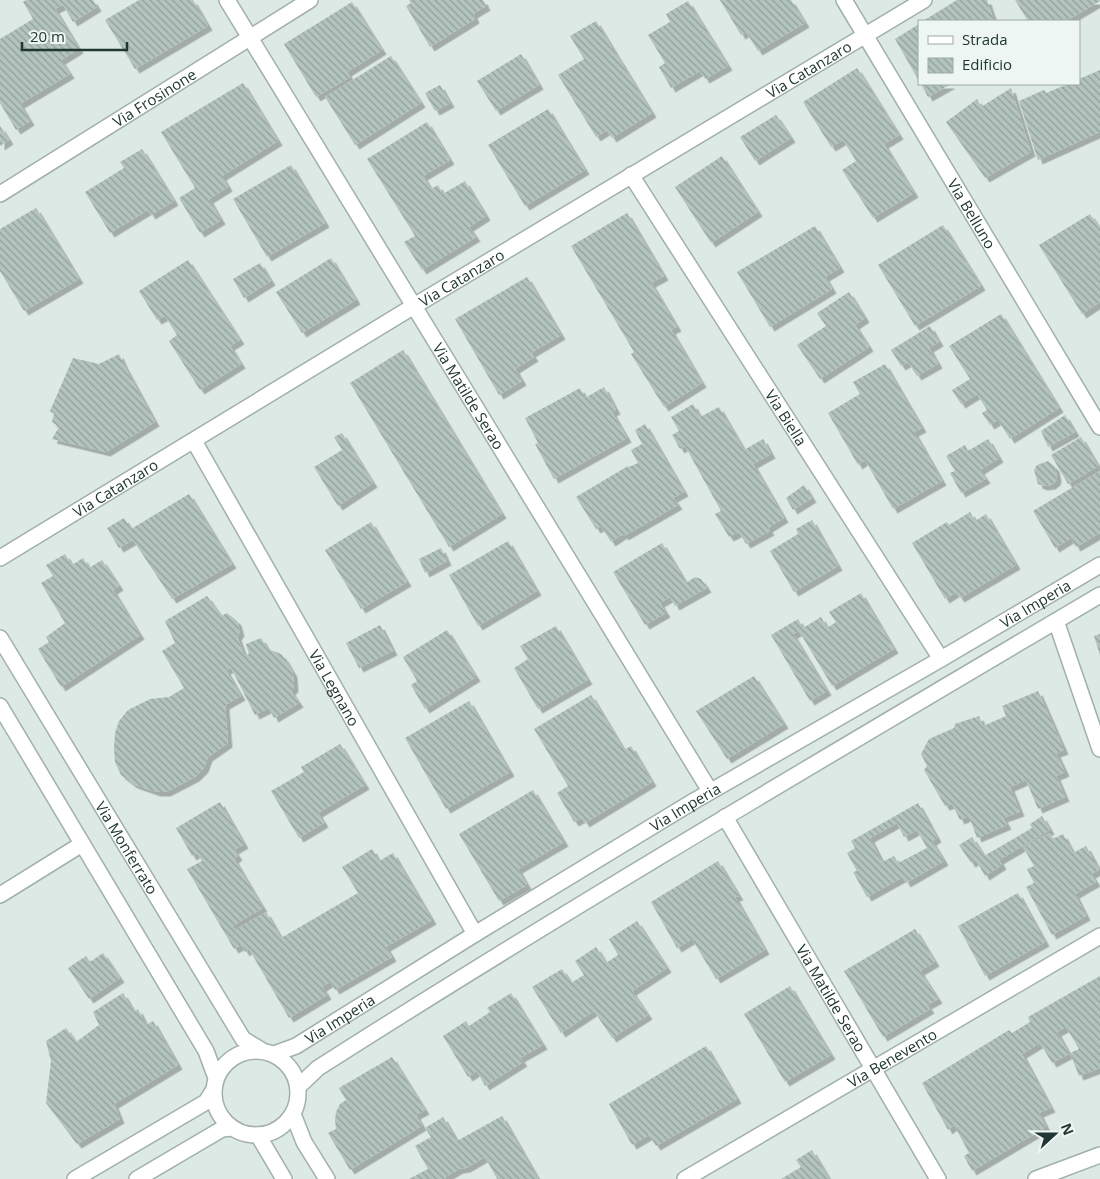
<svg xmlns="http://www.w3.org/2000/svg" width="1100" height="1179" viewBox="0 0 1100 1179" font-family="'Open Sans',sans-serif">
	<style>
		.building { fill: url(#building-back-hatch); fill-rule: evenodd; filter: url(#shadow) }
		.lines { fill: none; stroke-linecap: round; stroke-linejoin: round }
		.minor-casing { stroke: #a1b0ab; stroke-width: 18 }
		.tertiary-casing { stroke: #a1b0ab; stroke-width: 18 }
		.minor { stroke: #fff; stroke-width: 15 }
		.tertiary { stroke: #fff; stroke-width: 15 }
		.labels { text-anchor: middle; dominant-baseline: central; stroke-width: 5; stroke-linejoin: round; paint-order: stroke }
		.street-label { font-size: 15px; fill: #203733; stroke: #edf6f2 }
	</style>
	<defs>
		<pattern id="building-back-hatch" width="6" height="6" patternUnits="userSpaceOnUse" patternTransform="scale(1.25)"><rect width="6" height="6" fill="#b3c3be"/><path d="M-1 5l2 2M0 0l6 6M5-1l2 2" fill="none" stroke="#919f9b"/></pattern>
		<filter id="shadow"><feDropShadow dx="4.5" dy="4.5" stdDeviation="0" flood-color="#0004"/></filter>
	</defs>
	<rect width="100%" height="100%" fill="#dde9e4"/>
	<!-- building -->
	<path class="building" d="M26 0H93L97 7 73 22 63 5 55 9 79 49 61 60 70 74 20 104 30 121 16 130 0 103V39L33 19 23 2Z
		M139 0H193L208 26 135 69 105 20Z
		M409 0H483L486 6 473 14 475 19 430 47 406 6 411 3Z
		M720 0H791L805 23 758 51 746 32 741 35Z
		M957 0H987L994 21H923Z
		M1015 0H1100V1L1066 21 1065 19 1060 21H1028Z
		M688 1 728 66 705 79 700 71 671 88 659 67 665 63 648 35 670 22 666 14Z
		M352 2 382 50 347 72 350 77 316 97 284 44Z
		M596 21 652 113 612 138 607 130 596 137 558 75 584 59 570 36Z
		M919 24V81L895 39Z
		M521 54 539 85 496 111 477 81Z
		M391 56 421 103 355 145 325 97Z
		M857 68 899 135 884 144 914 193 873 218 842 170 856 161 843 140 831 147 803 102Z
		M1100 70V132L1038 160 1019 101 1044 90 1046 93 1068 84H1079V79Z
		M243 83 278 141 222 176 228 187 209 199 221 220 200 233 179 198 195 188 161 132Z
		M921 84H951L928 97Z
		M440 85 450 103 435 111 425 93Z
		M1011 88 1031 152 985 178 946 122 977 99 981 107Z
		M548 109 585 170 525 206 488 145Z
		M776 115 791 138 755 161 740 137Z
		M427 122 450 160 423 176 431 189 438 185 443 194 465 181 486 216 469 227 476 237 422 270 404 242 415 236 367 159Z
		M0 126 9 140 0 146Z
		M142 149 174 201 151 215 148 210 110 233 85 192 124 168 120 162Z
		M722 156 758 212 711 243 675 187Z
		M291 165 325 223 267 257 233 199Z
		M36 208 79 279 24 311 0 271V229Z
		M627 213 664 276 651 283 677 327 671 330 702 383 664 407 631 354 634 352 571 246Z
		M1090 214 1100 229V302L1082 314 1039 245Z
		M943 225 981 286 915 326 878 265Z
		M815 226 840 268 825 277 832 289 770 327 737 272Z
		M331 258 356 300 302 333 276 292Z
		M188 260 240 340 230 346 241 364 200 390 169 341 177 335 165 316 157 320 139 291Z
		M260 263 271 281 244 298 233 279Z
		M527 277 561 335 531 353 534 357 515 369 522 381 499 395 455 319Z
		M849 292 865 318 855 325 869 347 820 379 797 345 826 326 817 313Z
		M1001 314 1059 408 1010 439 998 420 990 425 982 413 987 410 977 394 961 404 952 390 970 379 949 346Z
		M930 326 939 342 929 348 938 364 917 376 908 362 901 366 891 350Z
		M403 350 502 514 449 547 350 383Z
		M119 354 124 365 155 422 106 452 52 439 59 427 52 422 54 414 50 411 73 358 99 364Z
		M885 364 922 428 914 432 942 481 893 509 865 460 858 465 828 413 860 394 853 382Z
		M604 387 616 410 612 412 627 438 554 479 535 444 538 443 525 418 580 388 585 398Z
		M693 404 700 417 719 407 744 450 763 439 771 454 753 464 784 518 768 528 770 531 746 544 739 532 729 537 715 514 721 511 685 446 680 449 672 435 679 431 671 417Z
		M1065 415 1075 432 1048 447 1041 431Z
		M645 424 684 492 673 498 678 505 624 536 623 534 611 542 601 526 596 529 576 497 628 466 629 467 638 463 631 450 642 444 635 430Z
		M342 433 373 483 338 506 314 467 342 450 334 437Z
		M1081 437 1098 466 1068 484 1051 455Z
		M988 439 999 458 980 470 986 479 961 493 950 473 955 471 946 456 965 445 968 451Z
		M1048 461 1055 467 1057 477 1056 481 1051 485 1043 486 1038 484 1034 470 1037 465Z
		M1100 471V533L1076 547 1071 538 1055 548 1033 511Z
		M804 485 812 498 793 510 786 498Z
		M189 494 232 564 172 599 133 540 119 548 107 528 124 518 131 529Z
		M970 512 975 521 986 514 1016 565 960 598 956 592 945 599 912 543 947 522 949 525Z
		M812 520 838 566 794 592 770 551 798 534 796 529Z
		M371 522 407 582 361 609 325 550Z
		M508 541 537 591 478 626 449 575Z
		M662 543 686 583 695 577 701 579 707 588 675 606 670 597 660 603 666 613 645 625 613 572Z
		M441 548 447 561 425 573 419 559Z
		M65 554 72 565 83 558 89 568 102 560 119 586 113 590 140 635 61 687 38 649 49 642 46 637 65 623 41 583 53 576 46 565Z
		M861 593 894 649 832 686 799 631 793 634 827 691 810 701 771 635 798 619 803 628 821 617 827 628 836 622 829 612Z
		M207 596 221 616 227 613 237 621 240 632 237 636 244 655 249 654 246 644 261 638 268 649 281 654 285 659 293 673 294 687 291 691 299 703 274 718 269 708 255 715 231 668 226 670 241 696 225 705 228 743 208 757 204 768 195 777 166 792H156L133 784 121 775 115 762 114 748 115 733 119 721 128 710 150 699 169 697 184 688 162 651 175 643 165 621Z
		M380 625 393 651 359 668 346 643Z
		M556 626 588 680 538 709 514 668 528 659 520 646Z
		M447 630 476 677 425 709 411 685 417 681 403 657Z
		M1100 634V655L1094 636Z
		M754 676 784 724 727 759 696 711Z
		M1038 691 1064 750 1056 753 1065 772 1056 776 1065 797 1038 809 1026 780 1010 787 1020 812 1003 818 1007 825 977 838 969 816 960 820 952 804 945 806 924 770 927 766 921 754 929 739 954 728 955 724 979 716 983 726 1006 716 1002 706Z
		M591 695 624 750 631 746 652 782 585 823 582 818 574 822 557 793 568 786 534 729Z
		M469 701 510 772 446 809 405 738Z
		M340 744 365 785 318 813 324 823 299 838 271 791 304 772 301 767Z
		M533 790 564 842 518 869 527 885 499 901 459 834Z
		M220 802 244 844 234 850 238 856 234 859 263 908 232 926 235 930 266 912 281 938 358 893 342 867 372 849 379 861 393 853 432 920 386 947 392 957 335 990 330 982 322 987 327 995 289 1018 249 949 245 952 241 945 234 949 187 869 202 861 197 853 192 856 176 828Z
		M918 803 937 838 932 841 944 861 906 883 903 877 867 897 853 872 857 871 847 853 855 848 851 841ZM897 823 904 837 917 830 927 848 898 863 894 856 882 862 870 838Z
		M1042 816 1050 830 999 860 1002 865 985 876 976 860 971 863 959 845 972 837 984 856 1032 828 1030 824Z
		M1050 833 1053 839 1063 834 1073 853 1086 846 1099 870 1091 874 1096 882 1075 894 1086 916 1052 935 1026 887 1034 883 1027 869 1034 866 1023 847Z
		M718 861 739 896 735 897 765 950 716 979 692 939 677 948 651 902Z
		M1018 893 1045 942 985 976 958 926Z
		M637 921 667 968 632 991 648 1015 612 1038 594 1011 561 1033 532 987 562 969 571 983 584 975 575 961 596 947 606 963 618 955 609 939Z
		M915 929 935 962 920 971 938 999 927 1005 930 1009 883 1037 844 971Z
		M103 953 120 978 89 999 68 968 86 956 90 962Z
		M1100 976V1068L1079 1076 1070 1053 1079 1049 1066 1027 1057 1032 1069 1054 1052 1063 1040 1043 1022 1054 1051 1108 1039 1113 1046 1127 972 1171 964 1156 969 1153 954 1125 948 1130 922 1083 1009 1030 1012 1033 1030 1022 1028 1017Z
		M790 986 831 1055 785 1082 744 1014Z
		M123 993 134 1012 138 1009 146 1025 153 1021 178 1065 114 1104 120 1119 77 1144 46 1103 51 1061 46 1041 66 1028 76 1042 99 1025 93 1012Z
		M511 993 543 1045 520 1058 523 1062 485 1086 477 1071 468 1077 443 1036 466 1021 469 1026 490 1012 487 1008Z
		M706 1046 737 1099 656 1146 649 1135 632 1145 609 1104Z
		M392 1057 425 1110 416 1115 422 1126 350 1170 328 1133 336 1129 335 1120 336 1112 340 1104 346 1100 339 1088Z
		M502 1116 538 1179H497L485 1157 466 1168 459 1169 445 1177 446 1179H409L428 1169 415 1146 431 1137 425 1128 443 1117 457 1141Z
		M812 1150 829 1179H781L801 1167 796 1160Z"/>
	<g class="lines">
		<defs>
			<g id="minor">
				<path id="s1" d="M227 0 710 791"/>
				<path id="s2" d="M844 0 1100 427"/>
				<path id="s3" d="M631 175 941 659"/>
				<path id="s4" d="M0 194 310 0"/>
				<path id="s5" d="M194 441 475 934"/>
				<path id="s6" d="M0 558 414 306 924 0"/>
				<path d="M1056 621 1100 749"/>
				<path id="s7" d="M725 817 938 1179"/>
				<path d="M0 895 82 844"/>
				<path id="s8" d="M685 1179 1100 936"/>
				<path d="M1036 1179 1100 1155"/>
			</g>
			<g id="tertiary">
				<path id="s9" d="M0 638 243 1039 261 1050"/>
				<path d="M0 706 206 1051 216 1078"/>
				<circle cx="256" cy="1093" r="42"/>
				<path id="s10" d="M274 1054 296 1046 475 934 694 801 941 659 1100 565"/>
				<path d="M298 1087 318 1068C575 904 838 750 1100 595"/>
				<path d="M293 1114 304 1142 327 1179"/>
				<path d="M258 1135 284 1179"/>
				<path d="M75 1179 206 1102 213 1091"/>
				<path d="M137 1179 222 1129 232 1128"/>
			</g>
		</defs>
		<!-- minor casing -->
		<use href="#minor" class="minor-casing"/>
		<!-- tertiary casing -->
		<use href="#tertiary" class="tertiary-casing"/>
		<!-- minor -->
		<use href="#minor" class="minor"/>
		<!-- tertiary -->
		<use href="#tertiary" class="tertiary"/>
	</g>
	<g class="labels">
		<!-- street labels -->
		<g class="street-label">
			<text stroke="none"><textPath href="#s6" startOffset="945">Via Catanzaro</textPath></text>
			<text stroke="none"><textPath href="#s4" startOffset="182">Via Frosinone</textPath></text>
			<text stroke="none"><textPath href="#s2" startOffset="249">Via Belluno</textPath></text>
			<text stroke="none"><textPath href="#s6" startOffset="540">Via Catanzaro</textPath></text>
			<text stroke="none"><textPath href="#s1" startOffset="464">Via Matilde Serao</textPath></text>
			<text stroke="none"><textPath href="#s3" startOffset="288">Via Biella</textPath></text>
			<text stroke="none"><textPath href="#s6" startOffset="135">Via Catanzaro</textPath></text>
			<text stroke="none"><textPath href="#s10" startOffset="885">Via Imperia</textPath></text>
			<text stroke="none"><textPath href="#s5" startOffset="284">Via Legnano</textPath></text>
			<text stroke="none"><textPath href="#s10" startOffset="480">Via Imperia</textPath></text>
			<text stroke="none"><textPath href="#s9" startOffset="245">Via Monferrato</textPath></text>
			<text stroke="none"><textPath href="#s7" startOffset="210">Via Matilde Serao</textPath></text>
			<text stroke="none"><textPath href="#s10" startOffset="75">Via Imperia</textPath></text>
			<text stroke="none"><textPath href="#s8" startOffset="240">Via Benevento</textPath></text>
		</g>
	</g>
	<!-- legend -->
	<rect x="918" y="20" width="162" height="65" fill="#edf6f2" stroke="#9baaa6"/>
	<rect x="928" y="36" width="25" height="8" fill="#ffffff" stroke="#9baaa6"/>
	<text x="962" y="45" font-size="15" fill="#203733">Strada</text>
	<rect x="928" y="58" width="25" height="15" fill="url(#building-back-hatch)" stroke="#9baaa6"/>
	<text x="962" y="70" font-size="15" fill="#203733">Edificio</text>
	<!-- north arrow -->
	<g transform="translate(1055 1134) rotate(69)" stroke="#edf6f2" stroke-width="4" paint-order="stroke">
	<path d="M0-4L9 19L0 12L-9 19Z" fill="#203733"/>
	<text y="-8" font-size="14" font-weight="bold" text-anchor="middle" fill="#203733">N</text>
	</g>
	<!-- scale -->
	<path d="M22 42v8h105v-8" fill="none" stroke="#203733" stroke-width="2.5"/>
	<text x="30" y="42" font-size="15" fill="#203733" stroke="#edf6f2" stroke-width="4" paint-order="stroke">20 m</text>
</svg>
